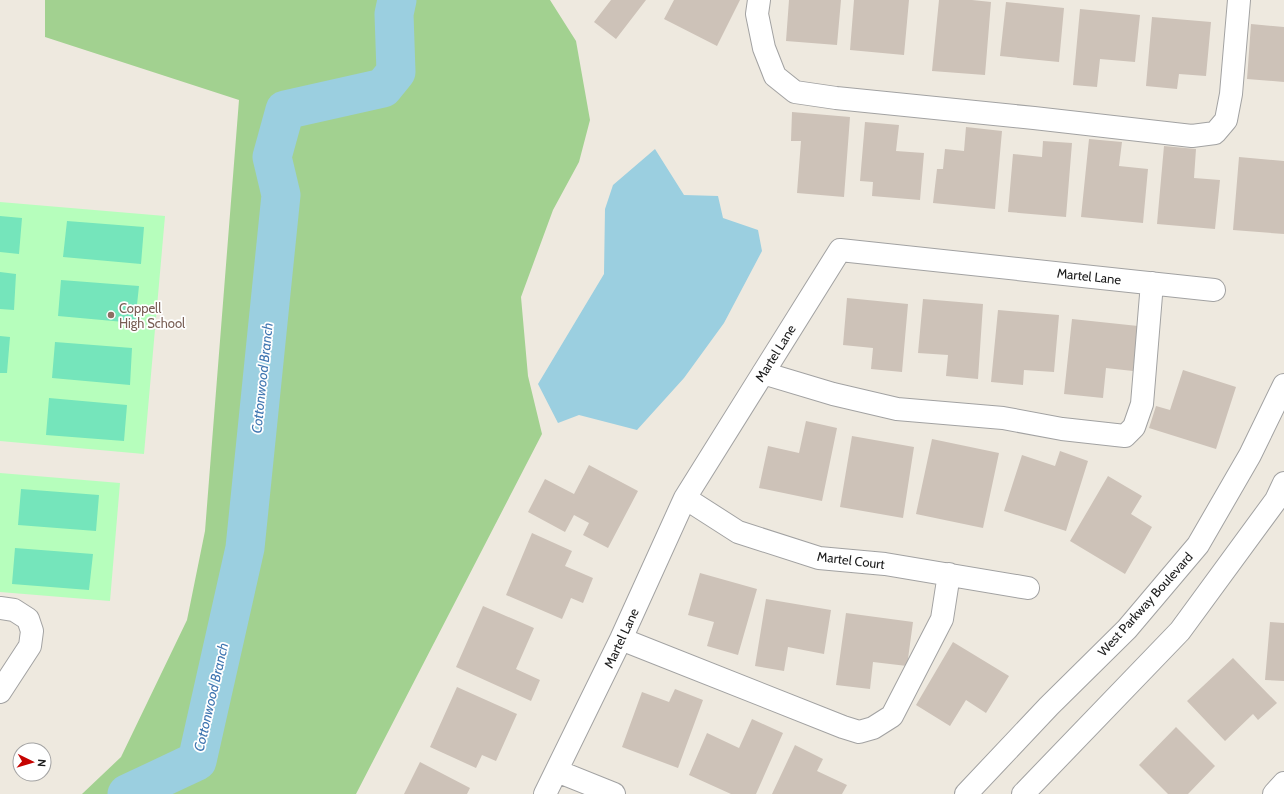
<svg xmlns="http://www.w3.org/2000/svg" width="1284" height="794" viewBox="0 0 1284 794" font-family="Cabin,sans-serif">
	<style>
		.forest { fill: #a2d190 }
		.park { fill: #b6febc }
		.pitch { fill: #75e5bb }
		.water { fill: #9bcfe0 }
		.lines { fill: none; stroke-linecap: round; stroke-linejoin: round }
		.river { stroke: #9bcfe0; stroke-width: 39 }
		.building { fill: #cdc2b8 }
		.minor-casing { stroke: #a2a2a2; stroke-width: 24 }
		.minor { stroke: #fff; stroke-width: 22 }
		.education-dot { fill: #8d6e63; stroke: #fff; stroke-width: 1.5 }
		.labels { text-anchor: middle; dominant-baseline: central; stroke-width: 3.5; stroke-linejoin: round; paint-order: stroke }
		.street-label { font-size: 13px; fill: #1b1b1b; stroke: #fff }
		.education-label { font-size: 13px; fill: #785e54; stroke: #fff; text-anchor: start }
		.water-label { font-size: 14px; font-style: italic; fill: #4177b1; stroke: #fff }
	</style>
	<rect width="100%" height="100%" fill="#eee9df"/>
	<!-- forest -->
	<path class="forest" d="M45 0H550L576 41 590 120 579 162 553 210 521 297 528 376 542 434 356 794H82L121 757 187 620 205 531 239 100 45 37Z"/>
	<!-- park -->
	<path class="park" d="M0 202 165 216 144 454 0 441Z
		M0 473 120 483 110 601 0 592Z"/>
	<!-- pitch -->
	<path class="pitch" d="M0 216 22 218 19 254 0 252Z
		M67 221 144 227 141 264 63 257Z
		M0 272 16 274 14 310 0 309Z
		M61 280 139 286 135 323 58 316Z
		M0 336 10 337 7 373H0Z
		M55 342 132 348 130 385 52 378Z
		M49 398 127 405 124 441 46 435Z
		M21 489 99 495 96 531 18 525Z
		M15 548 93 554 89 590 12 584Z"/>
	<!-- water -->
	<path class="water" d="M655 149 684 195 718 196 723 218 758 230 762 251 724 323 684 378 637 430 579 415 558 423 538 384 604 274 605 209 613 185Z"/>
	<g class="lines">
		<!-- river -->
		<path class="river" d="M127 794 197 761 245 548 281 195 272 157 285 110 383 88 396 72 394 14 397 0"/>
	</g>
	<!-- building -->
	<path class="building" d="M611 0H646L616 39 594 22Z
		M674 0H740L717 46 664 19Z
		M789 0H841L837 45 786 41Z
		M854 0H909L904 55 850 50Z
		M939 0H972L991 2 985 75 932 71Z
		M1006 2 1064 8 1059 62 1000 56Z
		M1080 9 1140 15 1135 62 1100 59 1097 87 1073 85Z
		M1152 17 1211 22 1206 76 1179 74 1177 89 1146 86Z
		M1251 24 1284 27V82L1247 79Z
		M792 112 850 117 844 197 797 193 801 141H791Z
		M865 122 899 125 896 151 924 153 920 200 872 196 873 182 860 181Z
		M966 127 1002 131 995 209 933 203 937 169H943L945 149 964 151Z
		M1089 139 1122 142 1119 166 1148 169 1143 223 1081 217Z
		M1043 141 1072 143 1066 217 1008 212 1013 154 1042 157Z
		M1164 146 1196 149 1194 178 1220 180 1215 229 1157 224Z
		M1239 157 1284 161V234L1233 230Z
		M847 298 908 304 902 372 871 369 873 348 843 345Z
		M923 299 983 304 978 379 946 376 948 355 918 353Z
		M998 310 1059 315 1054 372 1024 370 1023 385 991 382Z
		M1072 319 1138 326 1133 371 1106 368 1103 398 1064 394Z
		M1183 370 1236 387 1216 449 1149 428 1156 406 1170 410Z
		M806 421 837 428 822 501 759 488 768 446 799 453Z
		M852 436 914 447 903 518 840 507Z
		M932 439 999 453 983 528 916 514Z
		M1060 451 1088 461 1066 531 1004 511 1022 455 1055 466Z
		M589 465 638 491 608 548 583 535 589 523 574 515 565 532 528 512 545 479 574 494Z
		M1108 476 1142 496 1131 514 1152 527 1125 574 1070 541Z
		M532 533 572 551 565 566 593 578 583 603 571 598 562 619 506 595Z
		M700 573 757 589 738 655 707 646 714 622 688 615Z
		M766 599 831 610 824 654 788 647 784 671 755 666Z
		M483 606 534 628 516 669 540 680 531 701 456 667Z
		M846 613 913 622 907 666 873 662 870 689 836 685Z
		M1270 622 1284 623V681L1265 680Z
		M953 642 1009 676 986 713 966 700 950 726 916 705Z
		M1233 658 1277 703 1258 720 1253 714 1225 741 1187 701Z
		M457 687 517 714 496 761 482 755 476 768 430 747Z
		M675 689 703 700 678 768 622 747 642 692 669 702Z
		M752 719 783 733 756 794H731L689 775 707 733 739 748Z
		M1176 727 1215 766 1188 794H1168L1139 765Z
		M795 745 823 759 817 771 847 785 842 794H772Z
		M420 762 470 788 467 794H404Z"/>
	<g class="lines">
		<defs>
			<path id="minor" d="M759 0 757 14 764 48 775 76 795 92 836 98 1034 118 1192 136 1215 133 1226 120 1231 94 1239 0
				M763 373 833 394 897 409 1003 418 1062 429 1125 436 1134 427 1142 404 1152 283
				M685 498 738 532 819 558 885 564 1028 588
				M0 608 14 610 28 619 32 631 30 646 0 692
				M621 639 843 727 859 732 873 728 892 716 942 619 949 574
				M557 771 614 794
				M545 794 621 639 685 498 840 250 1214 290
				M966 794 1049 706 1127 629 1198 545 1250 455 1284 385
				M1023 794 1180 631 1276 500 1284 483
				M1274 794 1284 783"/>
		</defs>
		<!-- minor casing -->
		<use href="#minor" class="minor-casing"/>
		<!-- minor -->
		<use href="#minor" class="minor"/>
	</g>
	<!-- markers -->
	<circle class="education-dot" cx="111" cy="315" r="4"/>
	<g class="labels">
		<!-- street labels -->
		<g class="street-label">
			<text transform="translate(1089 276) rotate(6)">Martel Lane</text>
			<text transform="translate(775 353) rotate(-58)">Martel Lane</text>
			<text transform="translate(851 560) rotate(7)">Martel Court</text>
			<text transform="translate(1145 604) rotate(-48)">West Parkway Boulevard</text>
			<text transform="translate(621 638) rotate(-65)">Martel Lane</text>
		</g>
		<!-- education labels -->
		<g class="education-label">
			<text x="119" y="308">Coppell<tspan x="119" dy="15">High School</tspan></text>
		</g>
		<!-- water labels -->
		<g class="water-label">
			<text transform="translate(262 378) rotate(-84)">Cottonwood Branch</text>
			<text transform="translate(211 697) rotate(-77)">Cottonwood Branch</text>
		</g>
	</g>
	<!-- north arrow -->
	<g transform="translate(32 762) rotate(95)"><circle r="19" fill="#ffffff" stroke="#a4a4a4"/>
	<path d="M0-3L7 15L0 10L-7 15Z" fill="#c50300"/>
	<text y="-6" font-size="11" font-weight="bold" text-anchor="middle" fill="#1b1b1b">N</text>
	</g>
</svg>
